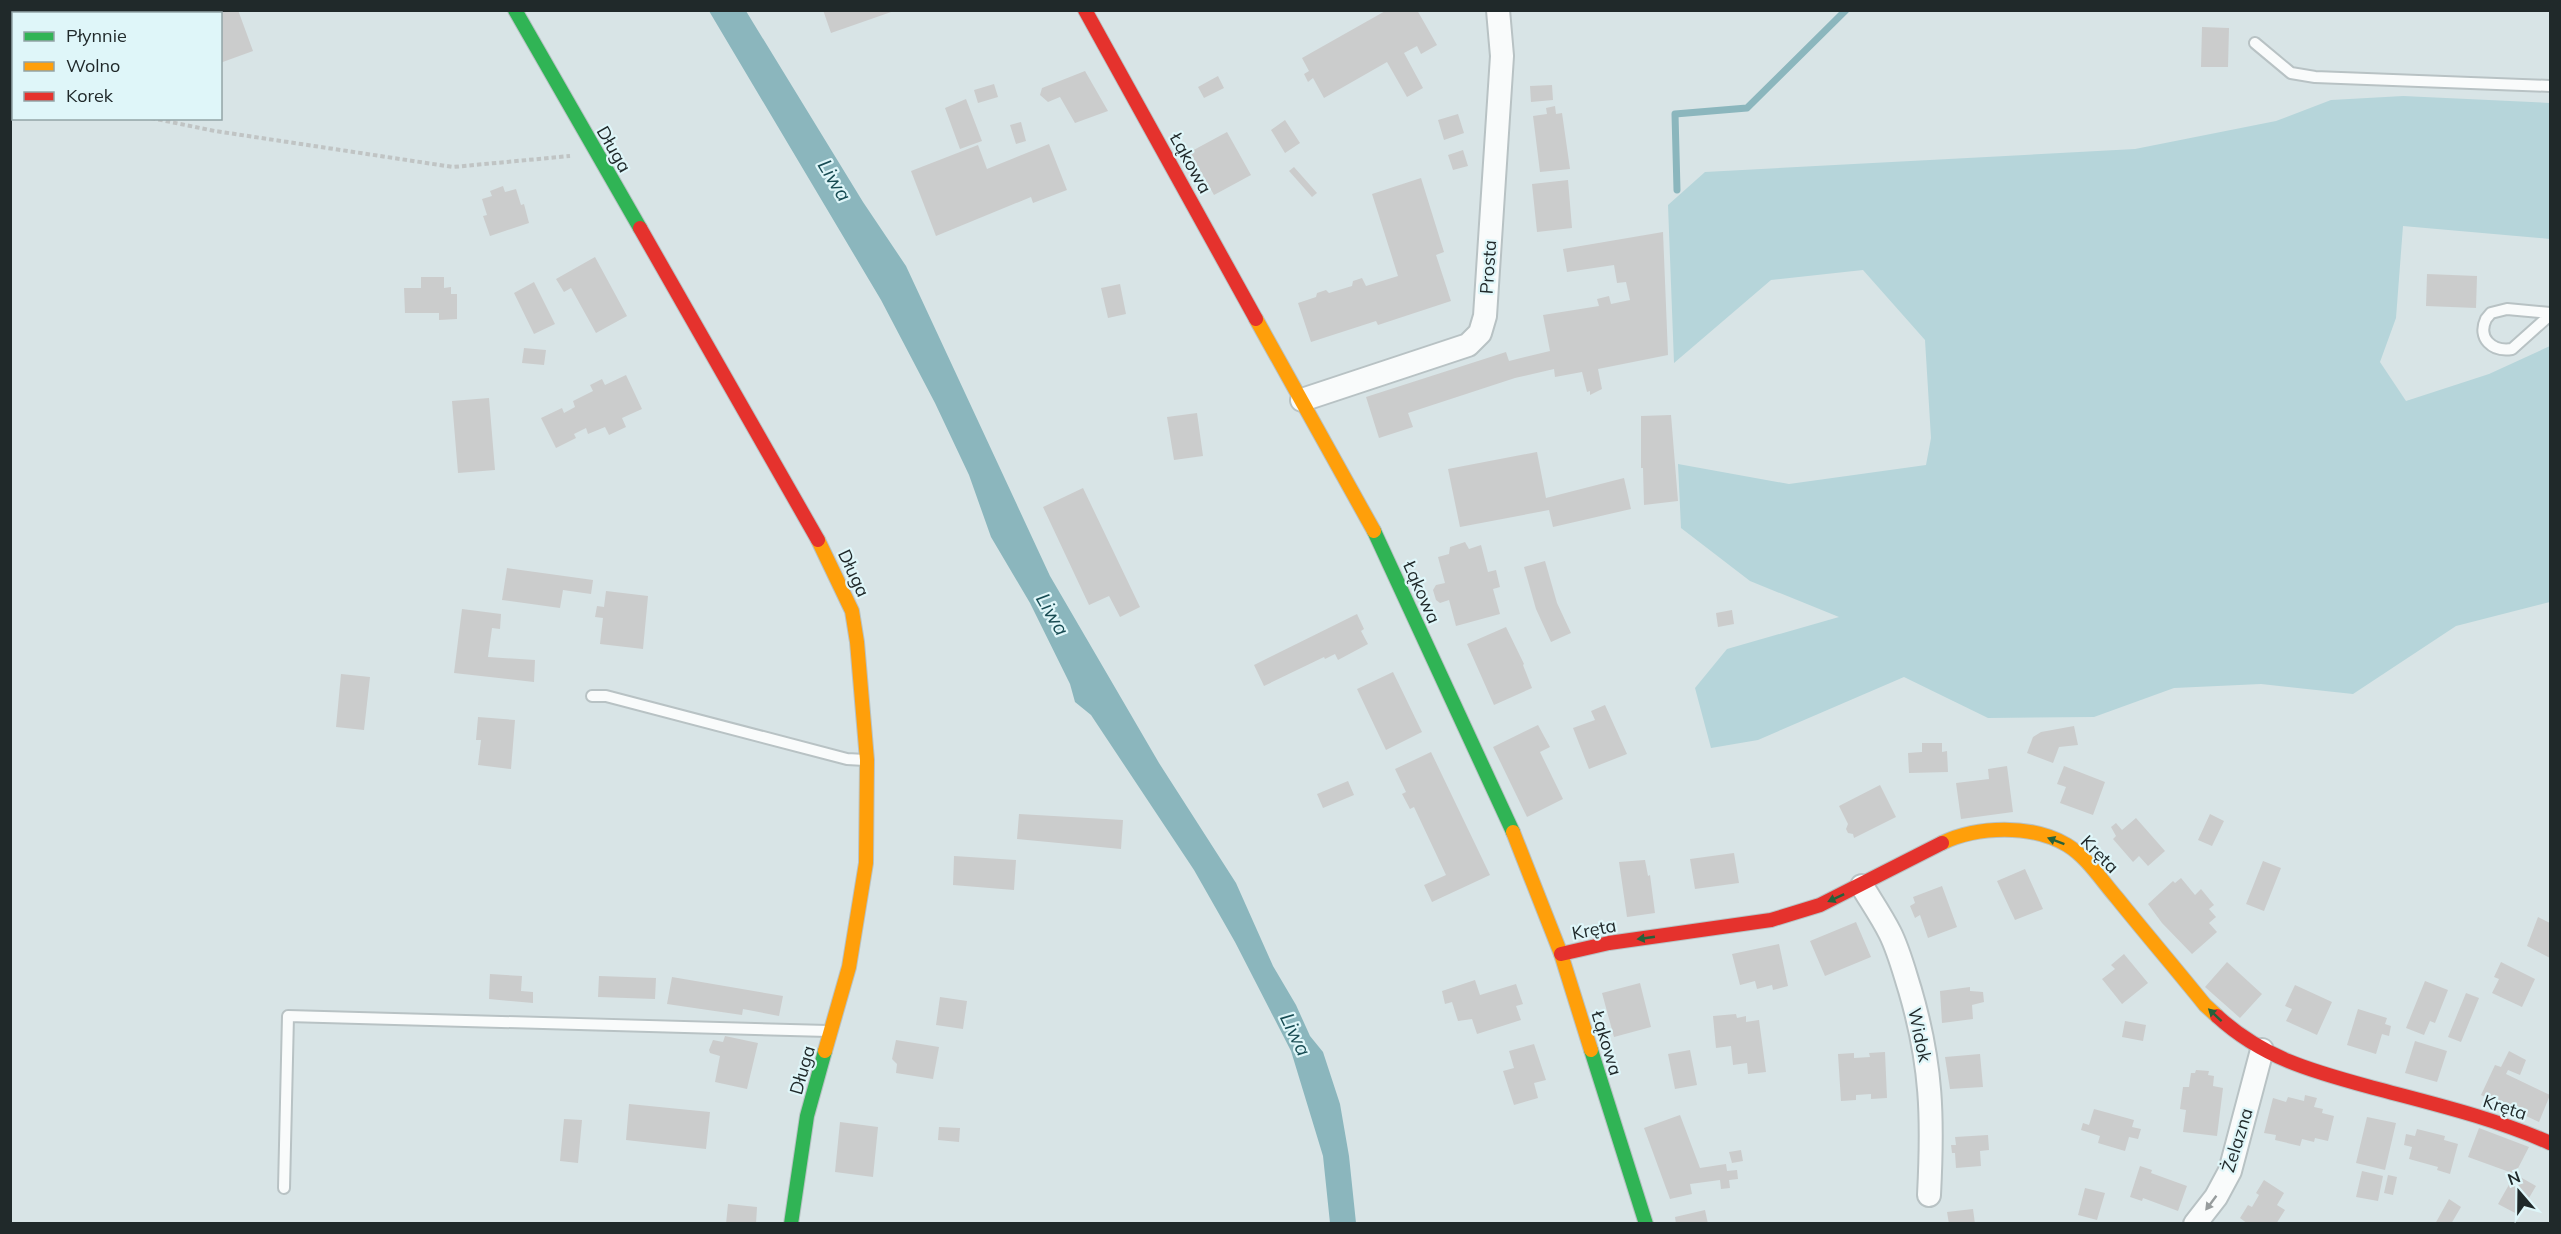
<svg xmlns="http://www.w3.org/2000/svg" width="2561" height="1234" viewBox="0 0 2561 1234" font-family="Mulish,sans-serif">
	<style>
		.green { fill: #b6d5da }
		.water { fill: #8bb6bd }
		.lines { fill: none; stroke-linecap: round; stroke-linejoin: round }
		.stream { stroke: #8bb6bd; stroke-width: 7 }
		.building { fill: #cbcccc }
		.lane-casing { stroke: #b8c2c4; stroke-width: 14 }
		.street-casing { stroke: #b8c2c4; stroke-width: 26 }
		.fast-casing { stroke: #b8c2c4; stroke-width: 16 }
		.slow-casing { stroke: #b8c2c4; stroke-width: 16 }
		.jam-casing { stroke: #b8c2c4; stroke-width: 16 }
		.path { stroke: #c0c4c4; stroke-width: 4; stroke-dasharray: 4.5 3; stroke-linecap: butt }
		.lane { stroke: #f9fbfb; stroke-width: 10 }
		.street { stroke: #f9fbfb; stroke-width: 22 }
		.fast { stroke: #30b455; stroke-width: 14 }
		.slow { stroke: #ff9f0a; stroke-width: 14 }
		.jam { stroke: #e5322d; stroke-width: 14 }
		.oneway { fill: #26613b }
		.oneway2 { fill: #979c9d }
		.labels { text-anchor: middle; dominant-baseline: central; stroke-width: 4.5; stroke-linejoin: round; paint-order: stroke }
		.street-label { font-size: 18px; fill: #20292a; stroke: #dff6f9 }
		.water-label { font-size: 20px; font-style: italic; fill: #174b52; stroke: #dff6f9 }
	</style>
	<rect width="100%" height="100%" fill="#d8e4e6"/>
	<!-- green -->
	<path class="green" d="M2403 96 2550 103V239L2403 226 2396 318 2380 362 2406 401 2489 374 2550 346V602L2456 626 2353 694 2261 684 2174 688 2094 717 1988 718 1904 677 1758 740 1711 748 1695 688 1727 649 1839 617 1750 581 1681 528 1678 464 1789 484 1926 465 1931 438 1925 340 1863 270 1771 280 1674 363 1668 205 1705 172 2135 149 2276 121 2331 100Z"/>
	<!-- water -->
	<path class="water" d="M709 11H746L863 202 906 266 1050 576 1159 763 1236 883 1273 966 1296 1005 1310 1036 1323 1052 1340 1104 1349 1156 1356 1223H1330L1323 1156 1291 1051 1235 942 1194 870 1091 715 1075 702 1070 684 1030 603 991 537 969 475 935 403 881 300Z"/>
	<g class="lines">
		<!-- stream -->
		<path class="stream" d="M1677 190 1675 114 1747 108 1846 10"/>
	</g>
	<!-- building -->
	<path class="building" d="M169 10H238L253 51 220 63V14H170Z
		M823 10H894V11L831 33Z
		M1387 10H1417L1437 45 1421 54 1417 46 1404 53 1423 88 1407 97 1387 62 1324 98 1313 78 1308 82 1304 74 1309 71 1302 58Z
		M2202 27 2229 28 2228 67H2201Z
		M1085 71 1108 111 1075 123 1060 97 1048 102 1040 95 1042 88Z
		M1218 76 1224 88 1204 98 1198 87Z
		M994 84 998 97 978 103 974 90Z
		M1552 85 1553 100 1531 102 1530 86Z
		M966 99 982 141 960 149 945 108Z
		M1555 106 1556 114 1562 113 1570 169 1540 172 1533 116 1547 114 1546 108Z
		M1458 114 1464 133 1444 140 1438 120Z
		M1285 120 1300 143 1285 153 1271 130Z
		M1021 122 1026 141 1016 144 1010 125Z
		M1227 132 1251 175 1214 195 1190 152Z
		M1049 144 1067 190 1033 203 1031 197 936 236 911 171 978 145 987 169Z
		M1463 150 1468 166 1453 170 1448 155Z
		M1294 167 1317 193 1312 197 1289 171Z
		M1421 178 1444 252 1436 255 1451 301 1378 325 1376 321 1311 342 1298 303 1316 297 1317 293 1326 290 1329 293 1352 286 1353 281 1362 278 1366 286 1398 276 1372 194Z
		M1568 180 1572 228 1537 232 1532 184Z
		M503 186 505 192 516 189 521 205 524 204 529 223 490 236 483 216 487 215 482 199 492 196 490 191Z
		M1663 232 1668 355 1598 369 1602 389 1590 395V391L1587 392 1582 372 1555 377 1554 369 1515 378 1408 413 1413 427 1379 438 1366 397 1506 352 1509 361 1550 351 1543 315 1599 306 1597 299 1609 296 1611 304 1630 300 1626 282 1617 283 1614 265 1567 272 1563 249Z
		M595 257 627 316 596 333 571 288 564 292 556 279Z
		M2427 274 2477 276 2476 308 2426 306Z
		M421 277H444V288L451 287V294H457V319L439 320V313H405L404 288H421Z
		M534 282 555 324 534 334 514 293Z
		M1120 284 1126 314 1108 318 1101 288Z
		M524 348 546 350 544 365 522 363Z
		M626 375 642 409 622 418 626 427 609 435 605 427 588 434 586 428 574 434 576 438 556 448 541 418 562 408 564 413 575 407 573 401 593 391 590 385 602 379 605 385Z
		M489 398 495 470 458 473 452 401Z
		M1197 413 1203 456 1174 460 1167 417Z
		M1671 415 1678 501 1644 505 1643 468H1641V416Z
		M1537 452 1546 498 1624 478 1631 509 1553 527 1549 510 1460 527 1448 469Z
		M1083 488 1140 607 1120 617 1109 596 1089 605 1043 507Z
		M1465 542 1469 549 1481 545 1488 572 1496 570 1500 587 1493 589 1500 614 1456 626 1449 600 1440 603 1436 600 1433 590 1436 585 1445 583 1438 557 1449 554 1450 547Z
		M1545 561 1557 603 1571 633 1551 642 1536 609 1524 567Z
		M507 568 593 580 591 594 563 590 560 608 502 600Z
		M606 591 648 596 643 649 600 644 603 618 595 617 597 606 604 607Z
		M462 609 501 614 500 629 492 628 488 657 535 660 534 682 454 673Z
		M1732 610 1734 624 1718 627 1716 613Z
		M1357 614 1364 629 1361 631 1368 644 1338 660 1335 654 1325 659 1324 657 1264 686 1254 665Z
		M1506 627 1524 664 1523 665 1532 688 1494 705 1467 644Z
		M1393 672 1422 732 1386 750 1357 689Z
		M341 674 370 677 364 730 336 727Z
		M1605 705 1627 754 1589 769 1573 728 1595 720 1591 711Z
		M478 717 515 720 511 769 478 765 481 740H476Z
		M1538 725 1550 747 1540 752 1563 799 1527 817 1493 747Z
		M2074 726 2078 745 2059 747 2053 763 2027 753 2033 737 2041 732Z
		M1922 743H1942V752L1947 751 1948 772 1909 773 1908 753 1922 752Z
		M1431 752 1490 875 1432 902 1424 885 1446 875 1414 807 1410 809 1402 794 1406 792 1395 769Z
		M2007 766 2013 812 1961 819 1956 783 1989 779 1988 769Z
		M2064 766 2105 782 2093 815 2060 803 2066 787 2057 784Z
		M1348 781 1354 795 1323 808 1317 794Z
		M1880 785 1896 817 1854 838 1853 834 1848 833 1846 829 1848 824 1839 806Z
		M1019 814 1123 820 1121 849 1017 839Z
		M2210 814 2224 821 2212 846 2198 840Z
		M2136 818 2165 851 2148 866 2139 856 2133 862 2113 839 2116 836 2111 827 2116 823 2122 830Z
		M1734 853 1739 883 1695 889 1690 859Z
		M954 856 1016 860 1014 890 953 885Z
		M1645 860 1648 876 1650 875 1655 913 1627 917 1619 862Z
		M2263 861 2281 868 2264 911 2246 904Z
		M2025 869 2043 909 2015 920 1997 881Z
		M2181 878 2195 895 2201 889 2214 905 2209 909 2216 917 2209 923 2217 932 2192 954 2162 923 2148 904 2173 881 2175 883Z
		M1942 886 1957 927 1928 938 1920 915 1915 918 1910 906 1915 903 1913 897Z
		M2538 917 2550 923V958L2527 946Z
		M1856 922 1871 957 1825 976 1810 941Z
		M1779 944 1788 986 1773 990 1772 985 1757 989 1755 981 1740 985 1732 954Z
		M2124 954 2148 983 2122 1004 2102 979 2115 969 2111 965Z
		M2227 962 2262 994 2240 1018 2205 987Z
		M2501 962 2535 979 2522 1007 2492 993 2499 979 2494 977Z
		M490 974 522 976 521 991 533 992V1003L489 999Z
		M599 976 656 978 655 999 598 997Z
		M672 977 783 996 779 1016 743 1009 742 1015 667 1004Z
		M1475 980 1480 995 1516 984 1523 1004 1516 1006 1521 1020 1477 1034 1472 1019 1458 1021 1452 1002 1445 1004 1442 991Z
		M2425 981 2448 990 2435 1023 2430 1021 2424 1035 2406 1028Z
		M1640 983 1651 1027 1614 1037 1602 993Z
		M2295 985 2332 1002 2317 1035 2286 1021 2292 1009 2285 1006Z
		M1970 987V991L1983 992 1984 1002 1972 1005 1973 1019 1942 1023 1940 991Z
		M2466 993 2479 998 2461 1042 2448 1037Z
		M940 997 967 1001 963 1029 936 1025Z
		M2358 1009 2387 1018 2385 1024 2391 1026 2389 1036 2382 1034 2376 1054 2347 1045Z
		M1736 1014 1737 1018 1746 1016V1022L1759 1020 1766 1072 1748 1074 1747 1063 1733 1065 1731 1046 1716 1048 1713 1016Z
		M2125 1021 2146 1025 2143 1041 2122 1037Z
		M725 1036 758 1043 747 1089 715 1082 720 1056 710 1053 709 1050 713 1040 723 1042Z
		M896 1040 939 1047 933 1079 896 1073 897 1064 892 1059Z
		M2415 1041 2447 1051 2437 1082 2405 1073Z
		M1534 1044 1546 1080 1534 1083 1538 1098 1514 1105 1503 1071 1514 1068 1509 1051Z
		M1690 1050 1697 1085 1675 1089 1668 1054Z
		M2509 1051 2526 1060 2520 1075 2508 1070 2506 1074 2550 1095 2539 1122 2481 1095 2495 1065 2501 1067Z
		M1885 1052 1887 1098 1871 1099V1094L1856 1095V1100L1841 1101 1838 1054 1854 1053V1058L1870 1057 1869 1053Z
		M1980 1054 1983 1087 1950 1089 1945 1057Z
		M2196 1070 2209 1071 2208 1075 2214 1076 2213 1086 2223 1088 2217 1136 2183 1132 2186 1110 2180 1109 2183 1087H2189L2191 1073H2195Z
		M2305 1095 2317 1098 2314 1107 2323 1109 2322 1113 2334 1116 2328 1141 2315 1138 2314 1142 2302 1139 2300 1146 2275 1140 2276 1135 2264 1133 2273 1098 2286 1102 2288 1097 2304 1101Z
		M629 1104 710 1112 706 1149 626 1140Z
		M2094 1109 2134 1120 2132 1127 2141 1129 2138 1139 2129 1137 2125 1151 2098 1143 2100 1136 2081 1130 2083 1123 2089 1125Z
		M1680 1115 1700 1168 1726 1164 1727 1171 1737 1170 1738 1179 1729 1180 1730 1188 1721 1189 1720 1180 1690 1184 1692 1194 1670 1199 1644 1128Z
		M2367 1117 2396 1123 2385 1170 2356 1163Z
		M564 1119 582 1120 578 1163 560 1161Z
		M840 1122 878 1127 873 1177 835 1172Z
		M939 1127 960 1128 959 1142 938 1140Z
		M2479 1128 2529 1147 2515 1174 2536 1186 2519 1215 2498 1204 2515 1174 2468 1157Z
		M2417 1129 2445 1136 2444 1140 2458 1144 2450 1174 2437 1170 2438 1167 2409 1159 2412 1147 2404 1145 2406 1134 2415 1136Z
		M1988 1135 1989 1150 1980 1151 1981 1166 1956 1168 1955 1153H1952L1951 1145H1956L1955 1137Z
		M1741 1150 1743 1161 1732 1163 1729 1152Z
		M2140 1166 2152 1170 2151 1173 2187 1186 2178 1211 2143 1198 2142 1201 2130 1197Z
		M2362 1171 2383 1176 2378 1201 2356 1197Z
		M2388 1175 2397 1177 2393 1195 2384 1193Z
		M2264 1180 2284 1193 2277 1205 2285 1210 2276 1224H2248L2240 1218 2248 1205 2252 1207 2259 1195 2256 1193Z
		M2085 1188 2105 1193 2097 1220 2078 1215Z
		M2449 1199 2461 1207 2451 1224H2435Z
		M728 1204 757 1207 756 1224H726Z
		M1973 1209 1975 1224H1949L1947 1212Z
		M1705 1210 1708 1224H1676L1675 1217Z"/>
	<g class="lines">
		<defs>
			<path id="lane" d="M2255 43 2291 73 2315 77 2550 86
				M2550 313 2507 309 2491 313 2486 319C2477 338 2492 352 2512 349L2550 315
				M592 696H606L847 759 865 760
				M284 1188 288 1016 828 1031"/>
			<path id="street" d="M1302 400 1468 345 1480 333 1485 316 1502 56 1498 10
				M1862 886C1871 901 1882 917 1890 933 1899 951 1904 971 1910 990 1932 1065 1933 1118 1929 1195
				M2195 1224 2216 1197 2230 1171 2262 1050"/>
			<path id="fast" d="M515 10 640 228
				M1374 531 1513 832
				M1591 1050 1646 1224
				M791 1224 807 1116 825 1051"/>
			<path id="slow" d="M1256 319 1374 531
				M818 540 852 611 857 642 867 760 866 863 849 967 825 1051
				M1513 832 1561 954 1591 1050
				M1942 843C1977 826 2032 824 2067 845 2087 857 2102 881 2117 898 2146 934 2176 969 2205 1005L2217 1016"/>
			<path id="jam" d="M1085 10 1256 319
				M640 228 818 540
				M1561 954 1609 943 1771 920 1820 905 1942 843
				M2217 1016C2264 1059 2315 1072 2374 1088 2434 1104 2494 1118 2550 1143"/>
		</defs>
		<!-- lane casing -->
		<use href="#lane" class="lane-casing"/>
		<!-- street casing -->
		<use href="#street" class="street-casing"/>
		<!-- fast casing -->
		<use href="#fast" class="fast-casing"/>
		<!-- slow casing -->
		<use href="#slow" class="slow-casing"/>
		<!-- jam casing -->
		<use href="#jam" class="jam-casing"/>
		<!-- path -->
		<path class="path" d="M10 91H14
			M151 118 215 131 453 167 570 156"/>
		<!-- lane -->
		<use href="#lane" class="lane"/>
		<!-- street -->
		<use href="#street" class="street"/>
		<!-- fast -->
		<use href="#fast" class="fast"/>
		<!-- slow -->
		<use href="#slow" class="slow"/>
		<!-- jam -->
		<use href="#jam" class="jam"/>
	</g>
	<!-- one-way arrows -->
	<defs><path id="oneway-solid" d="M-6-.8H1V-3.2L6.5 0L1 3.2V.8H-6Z" transform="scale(1.5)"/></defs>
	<g class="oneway">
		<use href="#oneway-solid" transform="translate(2056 841) rotate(-159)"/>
		<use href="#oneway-solid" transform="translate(1836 898) rotate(155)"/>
		<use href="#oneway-solid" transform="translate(1646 938) rotate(172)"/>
		<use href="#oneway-solid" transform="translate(2215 1015) rotate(-137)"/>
	</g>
	<use class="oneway2" href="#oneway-solid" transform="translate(2211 1203) rotate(127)"/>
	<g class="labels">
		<!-- street labels -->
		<g class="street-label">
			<text transform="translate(614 149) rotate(60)">Długa</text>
			<text transform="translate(1191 163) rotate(61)">Łąkowa</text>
			<text transform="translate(1488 267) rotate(-86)">Prosta</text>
			<text transform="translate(854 573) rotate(65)">Długa</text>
			<text transform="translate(1422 592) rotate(66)">Łąkowa</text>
			<text transform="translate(2100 854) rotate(45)">Kręta</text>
			<text transform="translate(1594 929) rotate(-11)">Kręta</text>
			<text transform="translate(1920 1035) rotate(78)">Widok</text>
			<text transform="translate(1607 1043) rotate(73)">Łąkowa</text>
			<text transform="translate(802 1070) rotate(-74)">Długa</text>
			<text transform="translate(2505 1107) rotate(18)">Kręta</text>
			<text transform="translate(2237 1140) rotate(-73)">Żelazna</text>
		</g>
		<!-- water labels -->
		<g class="water-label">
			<text transform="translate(835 180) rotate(59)">Liwa</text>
			<text transform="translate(1053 614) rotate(60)">Liwa</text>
			<text transform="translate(1296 1034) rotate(64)">Liwa</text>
		</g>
	</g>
	<!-- border -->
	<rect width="2561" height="1234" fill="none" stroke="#20292a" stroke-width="24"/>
	<!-- legend -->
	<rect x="12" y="12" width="210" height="108" fill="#dff6f9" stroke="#93a4a6" stroke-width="1.5"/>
	<rect x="24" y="32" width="30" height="9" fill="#30b455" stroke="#93a4a6" stroke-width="1.5"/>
	<text x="66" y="42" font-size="18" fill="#20292a">Płynnie</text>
	<rect x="24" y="62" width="30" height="9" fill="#ff9f0a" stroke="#93a4a6" stroke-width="1.5"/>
	<text x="66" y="72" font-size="18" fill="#20292a">Wolno</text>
	<rect x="24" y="92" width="30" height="9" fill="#e5322d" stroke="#93a4a6" stroke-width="1.5"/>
	<text x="66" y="102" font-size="18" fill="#20292a">Korek</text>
	<!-- north arrow -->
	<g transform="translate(2519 1192) rotate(340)" stroke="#dff6f9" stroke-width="4.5" paint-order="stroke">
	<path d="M0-4.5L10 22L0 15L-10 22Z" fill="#20292a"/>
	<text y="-9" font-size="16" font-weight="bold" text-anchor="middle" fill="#20292a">N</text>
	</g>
</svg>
